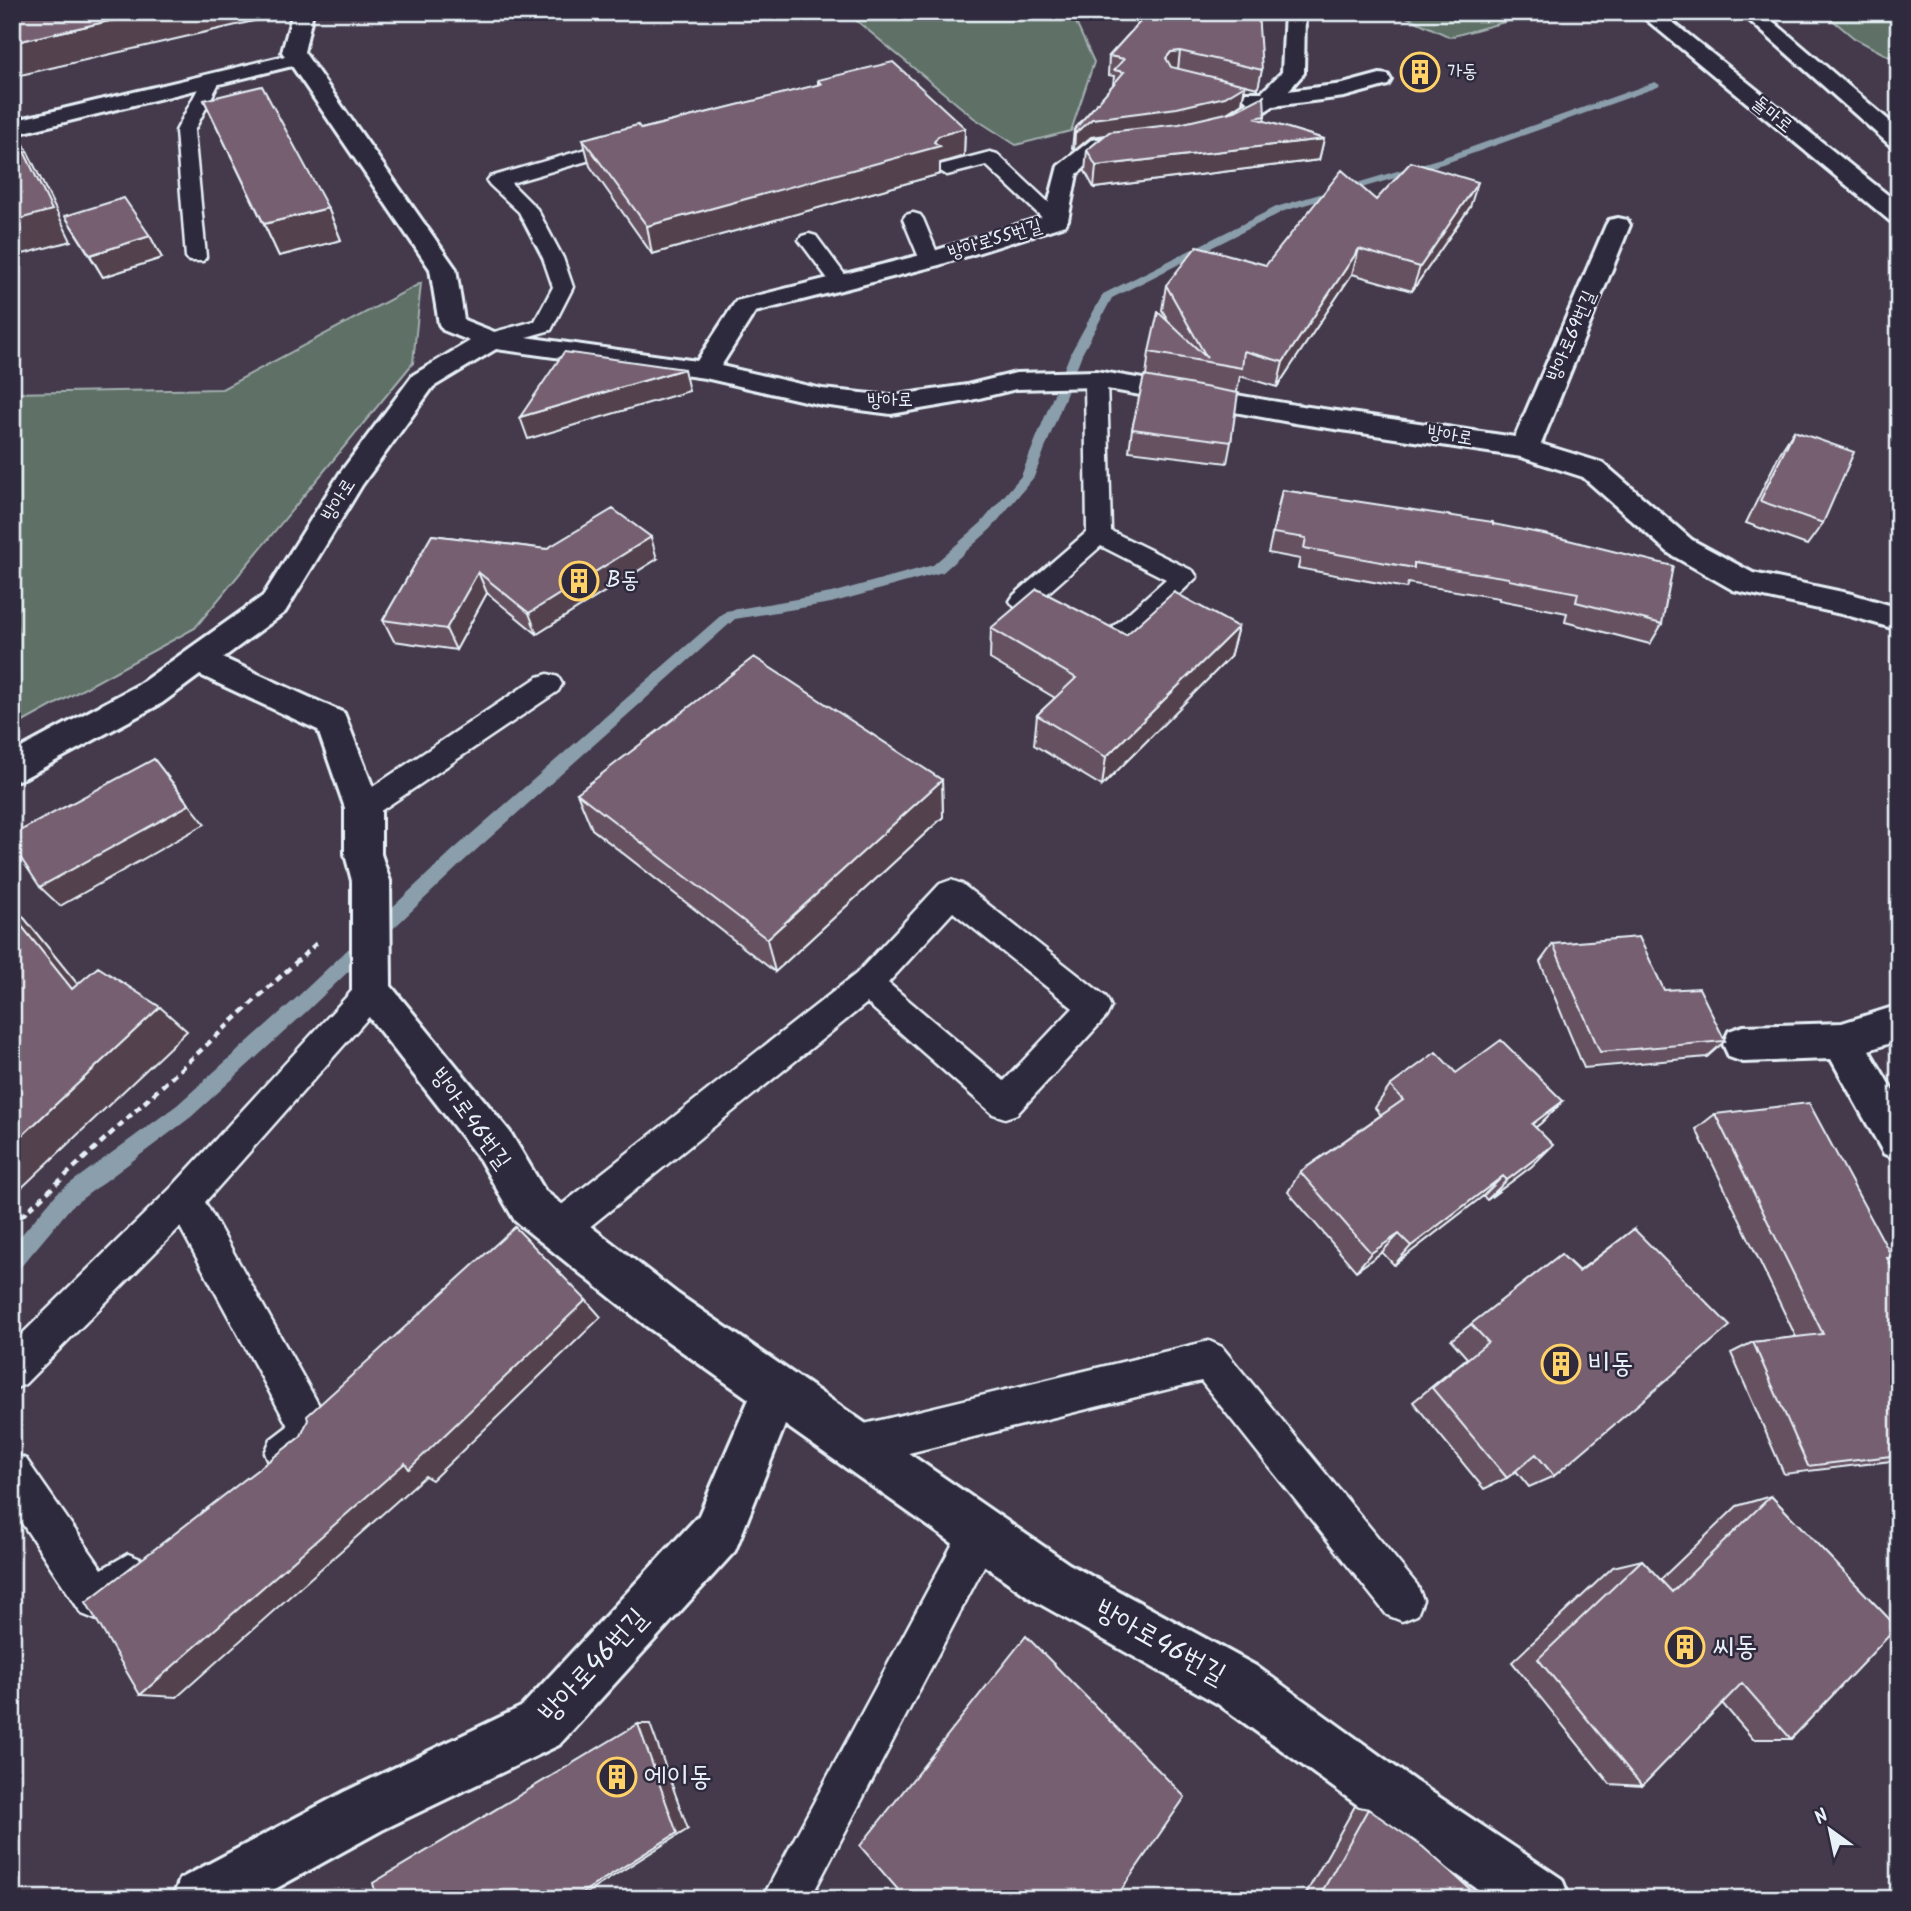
<svg xmlns="http://www.w3.org/2000/svg" width="1911" height="1911" viewBox="0 0 1911 1911" font-family="Kalam,'Poor Story',sans-serif">
	<style>
		.green { fill: #5e6f66; stroke: #a3b0af; stroke-width: 2 }
		.lines { fill: none; stroke-linecap: round; stroke-linejoin: round }
		.stream { fill: #8b9eab; fill-rule: evenodd }
		.lane-casing { stroke: #e8f1f8; stroke-width: 5 }
		.street-casing { stroke: #e8f1f8; stroke-width: 6 }
		.primary-casing { stroke: #e8f1f8; stroke-width: 6 }
		.path { stroke: #e8f1f8; stroke-width: 4.5; stroke-dasharray: 7 5; stroke-linecap: butt }
		.lane { fill: #2f2a3d; fill-rule: evenodd }
		.street { fill: #2f2a3d; fill-rule: evenodd }
		.primary { fill: #2f2a3d; fill-rule: evenodd }
		.wall { fill: #655160; stroke: #e8f1f8; stroke-width: 2 }
		.shaded-wall { fill: #52424e; stroke: #e8f1f8; stroke-width: 2 }
		.building { fill: #755e70; stroke: #e8f1f8; stroke-width: 2 }
		.labels { text-anchor: middle; dominant-baseline: central; stroke-width: 5; stroke-linejoin: round; paint-order: stroke }
		.far-poi-label { font-size: 19px; fill: #e8f1f8; stroke: #2f2a3d; text-anchor: start }
		.far-street-label { font-size: 19px; fill: #e8f1f8; stroke: #2f2a3d }
		.poi-label { font-size: 23px; fill: #e8f1f8; stroke: #2f2a3d; text-anchor: start }
		.street-label { font-size: 23px; fill: #e8f1f8; stroke: #2f2a3d }
		.near-poi-label { font-size: 28px; fill: #e8f1f8; stroke: #2f2a3d; text-anchor: start }
		.near-street-label { font-size: 28px; fill: #e8f1f8; stroke: #2f2a3d }
	</style>
	<rect width="100%" height="100%" fill="#443a4c"/>
	<filter id="ink" filterUnits="userSpaceOnUse"><feTurbulence type="fractalNoise" baseFrequency=".0143" numOctaves="2"/><feDisplacementMap in="SourceGraphic" scale="14" xChannelSelector="R" yChannelSelector="G"/><feConvolveMatrix kernelMatrix="1 2 1 2 8 2 1 2 1" color-interpolation-filters="sRGB"/></filter>
	<g filter="url(#ink)">
		<!-- green -->
		<path class="green" d="M846 12H1071L1094 62 1071 131 1016 145 974 118Z
			M1396 12H1541L1450 37Z
			M1823 12H1899V62L1854 38Z
			M421 283 413 363 195 628 12 728V393L222 389Z"/>
		<g class="lines">
			<!-- stream -->
			<path class="stream" d="M1655 82 1660 85 1658 87 1449 162 1284 211 1112 298 1082 354 1034 477 991 529 943 572 831 603 735 619 465 860 305 1013 191 1117 71 1207 19 1269 12 1272V1246L57 1193 177 1105 293 1001 453 850 726 611 831 593 933 565 981 523 1021 476 1070 354 1103 294 1276 207 1441 158Z"/>
			<defs>
				<path id="lane" d="M212 74 221 79 194 131 206 257 203 261H189L186 257 176 131 203 79Z
					M628 137 635 139 637 143 635 147 511 183 537 209 563 258 573 287 551 330 491 347 483 345 480 340 483 335 535 321 553 287 543 258 519 212 490 185 487 181 490 177Z
					M990 152 997 154 1063 216 1066 220 1063 224H1049L986 165 947 175 937 169 940 165Z
					M913 213 920 215 923 219 940 260 937 264H923L920 260 903 219 906 215Z
					M809 234 816 236 848 279 851 283 848 287H834L799 240 802 236Z
					M1096 372 1104 374 1107 379 1111 531 1193 571 1197 577 1119 652 1110 655 1079 641 1075 634 1079 627 1088 625 1107 632 1166 579 1101 546 1041 599 1054 606 1058 612 1054 618C1040 623 1018 614 1010 601L1014 595 1087 532 1085 379 1088 374Z
					M548 674 558 677 562 684 558 691 373 816 363 819 353 816 348 808 353 800 538 677Z
					M951 880 962 884 1106 997 1111 1007 1106 1017 1017 1114 1005 1118 993 1114 867 1003 572 1241 559 1246 546 1241 541 1229 546 1217 856 974 940 884ZM953 912 1073 1008 1004 1081 888 983Z
					M372 977 383 981 388 991 383 1001 205 1202 326 1418 332 1432C323 1452 305 1464 285 1473L271 1467 265 1453 271 1439 288 1426 180 1227 25 1384 12 1390V1344L172 1187 361 981Z
					M1209 1341 1222 1347 1417 1585 1423 1600 1417 1615 1402 1621 1387 1615 1201 1381 856 1466 842 1460 836 1446 842 1432 856 1426Z
					M12 1453 26 1459 102 1569 128 1554 143 1560 149 1575C140 1597 119 1611 97 1620L82 1614 12 1508Z
					M980 1513 994 1519 1000 1533 994 1547 810 1899H762L966 1519Z"/>
				<path id="street" d="M293 12H313L304 52 456 269 464 320 497 333 697 361 736 301 921 255 1045 216 1058 166 1091 140 1135 134 1143 136 1146 141 1143 146 1105 151 1077 174 1068 220 1065 225 939 265 755 312 721 366 822 389 891 396 967 385 1016 373 1096 371 1295 405 1515 437 1606 225 1609 220 1618 218 1627 220 1630 225 1541 444 1603 463 1692 540 1753 573 1852 594 1899 608V630L1850 616 1733 590 1670 554 1583 477 1521 457 1295 423 1096 387 1016 389 967 401 891 414 822 405 705 378 496 349 433 387 362 485 285 612 223 658 344 713 381 808V854L390 881 391 986 510 1132 545 1191 678 1294 1069 1564 1256 1666 1415 1781 1562 1879 1570 1899H1492L1377 1819 1218 1704 1033 1600 785 1425 735 1551 559 1745 382 1830 257 1899H172L180 1879 344 1792 521 1707 699 1515 749 1399 646 1326 515 1221 480 1160 358 1003 352 991V881L345 854V808L318 730 200 675 162 703 24 778 12 782V753L138 685 263 596 340 473 413 375 470 341 443 330 439 324 430 269 292 66 12 135V121L285 56 282 52Z
					M1285 12H1305L1304 73 1288 91 1343 84 1380 74 1388 75 1391 80 1388 85 1344 97 1273 106 1239 128 1219 133 1211 131 1208 126 1211 121 1223 118 1248 102 1243 97 1246 92H1262L1282 72Z
					M1899 1005V1040L1869 1050 1899 1101V1159L1884 1154 1831 1059 1743 1062 1729 1057 1723 1044 1729 1031 1743 1026 1842 1023Z"/>
				<path id="primary" d="M1637 12H1660L1899 204V223L1890 221Z
					M1740 12H1762L1899 129V148L1891 146Z"/>
			</defs>
			<!-- lane casing -->
			<use href="#lane" class="lane-casing"/>
			<!-- street casing -->
			<use href="#street" class="street-casing"/>
			<!-- primary casing -->
			<use href="#primary" class="primary-casing"/>
			<!-- path -->
			<path class="path" d="M12 1225 320 940"/>
			<!-- lane -->
			<use href="#lane" class="lane"/>
			<!-- street -->
			<use href="#street" class="street"/>
			<!-- primary -->
			<use href="#primary" class="primary"/>
		</g>
		<!-- wall -->
		<path class="wall" d="M1149 12 1262 70 1258 88 1245 85 1242 103 1226 113 1265 116 1264 121 1324 139 1319 160 1094 188 1085 171 1087 150 1104 136 1091 137 1074 151 1072 149 1074 130 1113 85 1114 76 1108 75 1109 56Z
			M818 80 965 128 964 156 940 163V174L652 254 590 166 583 139 641 129 818 85Z
			M204 100 328 208 341 240 279 256Z
			M1376 200 1470 207 1412 291 1352 274 1277 387 1240 376 1237 392 1231 442 1227 463 1129 451 1132 429 1146 376 1149 352 1169 322 1162 310 1166 285 1266 265Z
			M65 216 150 236 162 258 103 277Z
			M1794 431 1823 523 1807 545 1746 523 1780 453Z
			M1282 490 1493 524 1662 624 1650 644 1565 622 1567 613 1499 600V598L1408 583 1406 588 1298 568 1300 559 1268 553Z
			M432 535 546 549 657 559 537 634 487 593 456 650 394 641 383 620Z
			M1238 627 1230 657 1102 786 1034 745 1037 715 1055 698 990 659 991 628 1126 635Z
			M942 780 943 817 775 972 592 829 577 793Z
			M1553 944 1664 990 1725 1041 1707 1057 1584 1068 1540 962Z
			M1456 1073 1563 1101 1541 1123 1536 1127 1532 1166 1487 1200 1483 1196 1394 1265 1382 1252 1356 1271 1288 1192 1300 1172 1381 1115 1375 1108 1390 1086Z
			M1715 1114 1892 1257 1888 1259 1899 1280V1460L1784 1474 1731 1353 1753 1342 1796 1337 1696 1129Z
			M1634 1229 1554 1476 1529 1487 1516 1471 1507 1478 1484 1489 1413 1402 1467 1358 1451 1340 1561 1254 1579 1271Z
			M1771 1496 1891 1621 1899 1619V1653L1890 1634 1791 1739H1753L1722 1703 1642 1786 1610 1784 1512 1662 1613 1567 1642 1560 1660 1580 1737 1506Z
			M1355 1806 1368 1809 1481 1899H1303Z"/>
		<!-- shaded-wall -->
		<path class="shaded-wall" d="M149 12H255L258 20 12 77V43Z
			M1180 51 1178 69 1169 70 1166 58 1171 52Z
			M1245 85 1242 103 1222 116 1175 126 1091 137 1074 151 1075 133 1092 119Z
			M12 122 20 136 71 241 12 257Z
			M965 128 964 156 940 163V174L652 254 647 226 934 142 938 136Z
			M1324 139 1319 160 1094 188 1096 166Z
			M1478 182 1470 207 1412 291 1420 267Z
			M328 208 341 240 279 256 264 224Z
			M150 236 162 258 103 277 90 255Z
			M1359 249 1352 274 1277 387 1283 362Z
			M684 369 689 391 528 439 520 417Z
			M651 537 657 559 537 634 529 613Z
			M478 572 487 593 456 650 446 629Z
			M1238 627 1230 657 1102 786 1106 757Z
			M154 759 205 824 60 906 40 887Z
			M942 780 943 817 775 972 767 939Z
			M12 903 101 1013 72 989 12 914Z
			M160 1007 187 1031 12 1197V1145Z
			M1563 1101 1541 1123 1511 1146 1532 1124Z
			M1553 1145 1532 1166 1487 1200 1507 1180Z
			M1503 1176 1483 1196 1394 1265 1411 1246Z
			M1399 1234 1382 1252 1356 1271 1371 1253Z
			M586 1300 601 1317 432 1480 425 1476 177 1697 140 1695Z
			M638 1724H650L688 1829 577 1899H572Z"/>
		<!-- building -->
		<path class="building" d="M12 12H149L12 43Z
			M1149 12H1258L1262 70 1180 51 1171 52 1166 58 1171 67 1245 85 1225 97 1177 108 1092 119 1075 133 1074 130 1124 72 1114 70 1124 59 1109 56Z
			M893 62 965 128 938 136 934 142 940 146 647 226 583 139 638 125 641 129 821 84 818 80Z
			M262 86 328 208 264 224 204 100Z
			M1264 96 1265 116 1255 118 1324 139 1096 166 1087 150 1109 132 1179 124 1235 111Z
			M12 126 52 210 12 221Z
			M1411 162 1478 182 1420 267 1359 249 1283 362 1244 351 1242 368 1149 352 1158 312 1207 358 1166 285 1197 246 1266 265 1342 170 1376 200Z
			M124 198 150 236 90 255 65 216Z
			M564 352 684 369 520 417Z
			M1144 376 1238 393 1231 442 1132 429Z
			M1794 431 1854 452 1823 523 1760 501Z
			M1282 490 1493 522V524L1544 534 1673 566 1662 624 1576 602 1578 593 1509 580V578L1414 563V568L1304 548 1306 538 1273 533Z
			M613 509 651 537 529 613 478 572 446 629 383 620 432 535 546 549Z
			M1037 589 1126 635 1174 592 1238 627 1106 757 1037 715 1076 678 991 628Z
			M754 657 942 780 767 939 577 793Z
			M154 759 189 805 40 887 12 845V835Z
			M12 914 72 989 98 967 160 1007 12 1145Z
			M1639 937 1664 990 1699 988 1725 1041 1600 1052 1553 944Z
			M1501 1040 1563 1101 1532 1124 1553 1145 1507 1180 1503 1176 1411 1246 1399 1234 1371 1253 1300 1172 1403 1100 1390 1086 1436 1052 1456 1073Z
			M1809 1103 1892 1257 1887 1258 1899 1280V1455L1808 1466 1753 1342 1823 1334 1715 1114Z
			M515 1227 586 1300 409 1469 405 1463 140 1695 86 1602 301 1436 308 1420 307 1416Z
			M1634 1229 1730 1326 1554 1476 1536 1454 1507 1478 1432 1388 1488 1342 1471 1324 1561 1254 1579 1272Z
			M1771 1496 1897 1627 1791 1739 1742 1683 1642 1786 1538 1659 1642 1560 1672 1592Z
			M1026 1636 1185 1797 1115 1899H906L860 1846Z
			M638 1724 677 1833 572 1899H377L373 1883Z
			M1368 1809 1423 1847 1481 1899H1318Z"/>
	</g>
	<!-- icons -->
	<defs>
		<symbol id="building-ring" viewBox="-11 -11 22 22"><circle r="9.5" fill="#2f2a3d" stroke="#ffd166" stroke-width="1.5"/><path d="M-4-6H4V6H1V3H-1V6H-4ZM-2.5-4.3h1.7v1.8h-1.7ZM.8-4.3h1.7v1.8H.8ZM-2.5-1h1.7V.8h-1.7ZM.8-1h1.7V.8H.8Z" fill="#ffd166"/></symbol>
	</defs>
	<g fill-rule="evenodd">
		<use href="#building-ring" x="1398" y="50" width="44" height="44"/>
		<use href="#building-ring" x="557" y="559" width="44" height="44"/>
		<use href="#building-ring" x="1539" y="1342" width="44" height="44"/>
		<use href="#building-ring" x="1663" y="1625" width="44" height="44"/>
		<use href="#building-ring" x="595" y="1755" width="44" height="44"/>
	</g>
	<g class="labels">
		<!-- far-poi labels -->
		<g class="far-poi-label">
			<text x="1447" y="72">가동</text>
		</g>
		<!-- far-street labels -->
		<g class="far-street-label">
			<text transform="translate(1772 115) rotate(39)">돌마로</text>
			<text transform="translate(995 240) rotate(-17)">방아로55번길</text>
			<text transform="translate(1572 336) rotate(-67)">방아로69번길</text>
			<text transform="translate(890 401) rotate(-1)">방아로</text>
			<text transform="translate(1450 436) rotate(9)">방아로</text>
			<text transform="translate(339 500) rotate(-58)">방아로</text>
		</g>
		<!-- poi labels -->
		<g class="poi-label">
			<text x="606" y="581">B동</text>
		</g>
		<!-- street labels -->
		<g class="street-label">
			<text transform="translate(470 1119) rotate(54)">방아로46번길</text>
		</g>
		<!-- near-poi labels -->
		<g class="near-poi-label">
			<text x="1588" y="1364">비동</text>
			<text x="1712" y="1647">씨동</text>
			<text x="644" y="1777">에이동</text>
		</g>
		<!-- near-street labels -->
		<g class="near-street-label">
			<text transform="translate(1160 1643) rotate(29)">방아로46번길</text>
			<text transform="translate(594 1666) rotate(-47)">방아로46번길</text>
		</g>
	</g>
	<!-- margin -->
	<rect width="1911" height="1911" fill="none" stroke="#2f2a3d" stroke-width="42"/>
	<rect x="21" y="21" width="1869" height="1869" fill="none" stroke="#e8f1f8" stroke-width="2.5" filter="url(#ink)"/>
	<!-- north arrow -->
	<g transform="translate(1830 1830) rotate(327)" stroke="#2f2a3d" stroke-width="5" paint-order="stroke">
	<path d="M0-5L12 26L0 18L-12 26Z" fill="#e8f1f8"/>
	<text y="-10" font-size="19" font-weight="bold" text-anchor="middle" fill="#e8f1f8">N</text>
	</g>
</svg>
